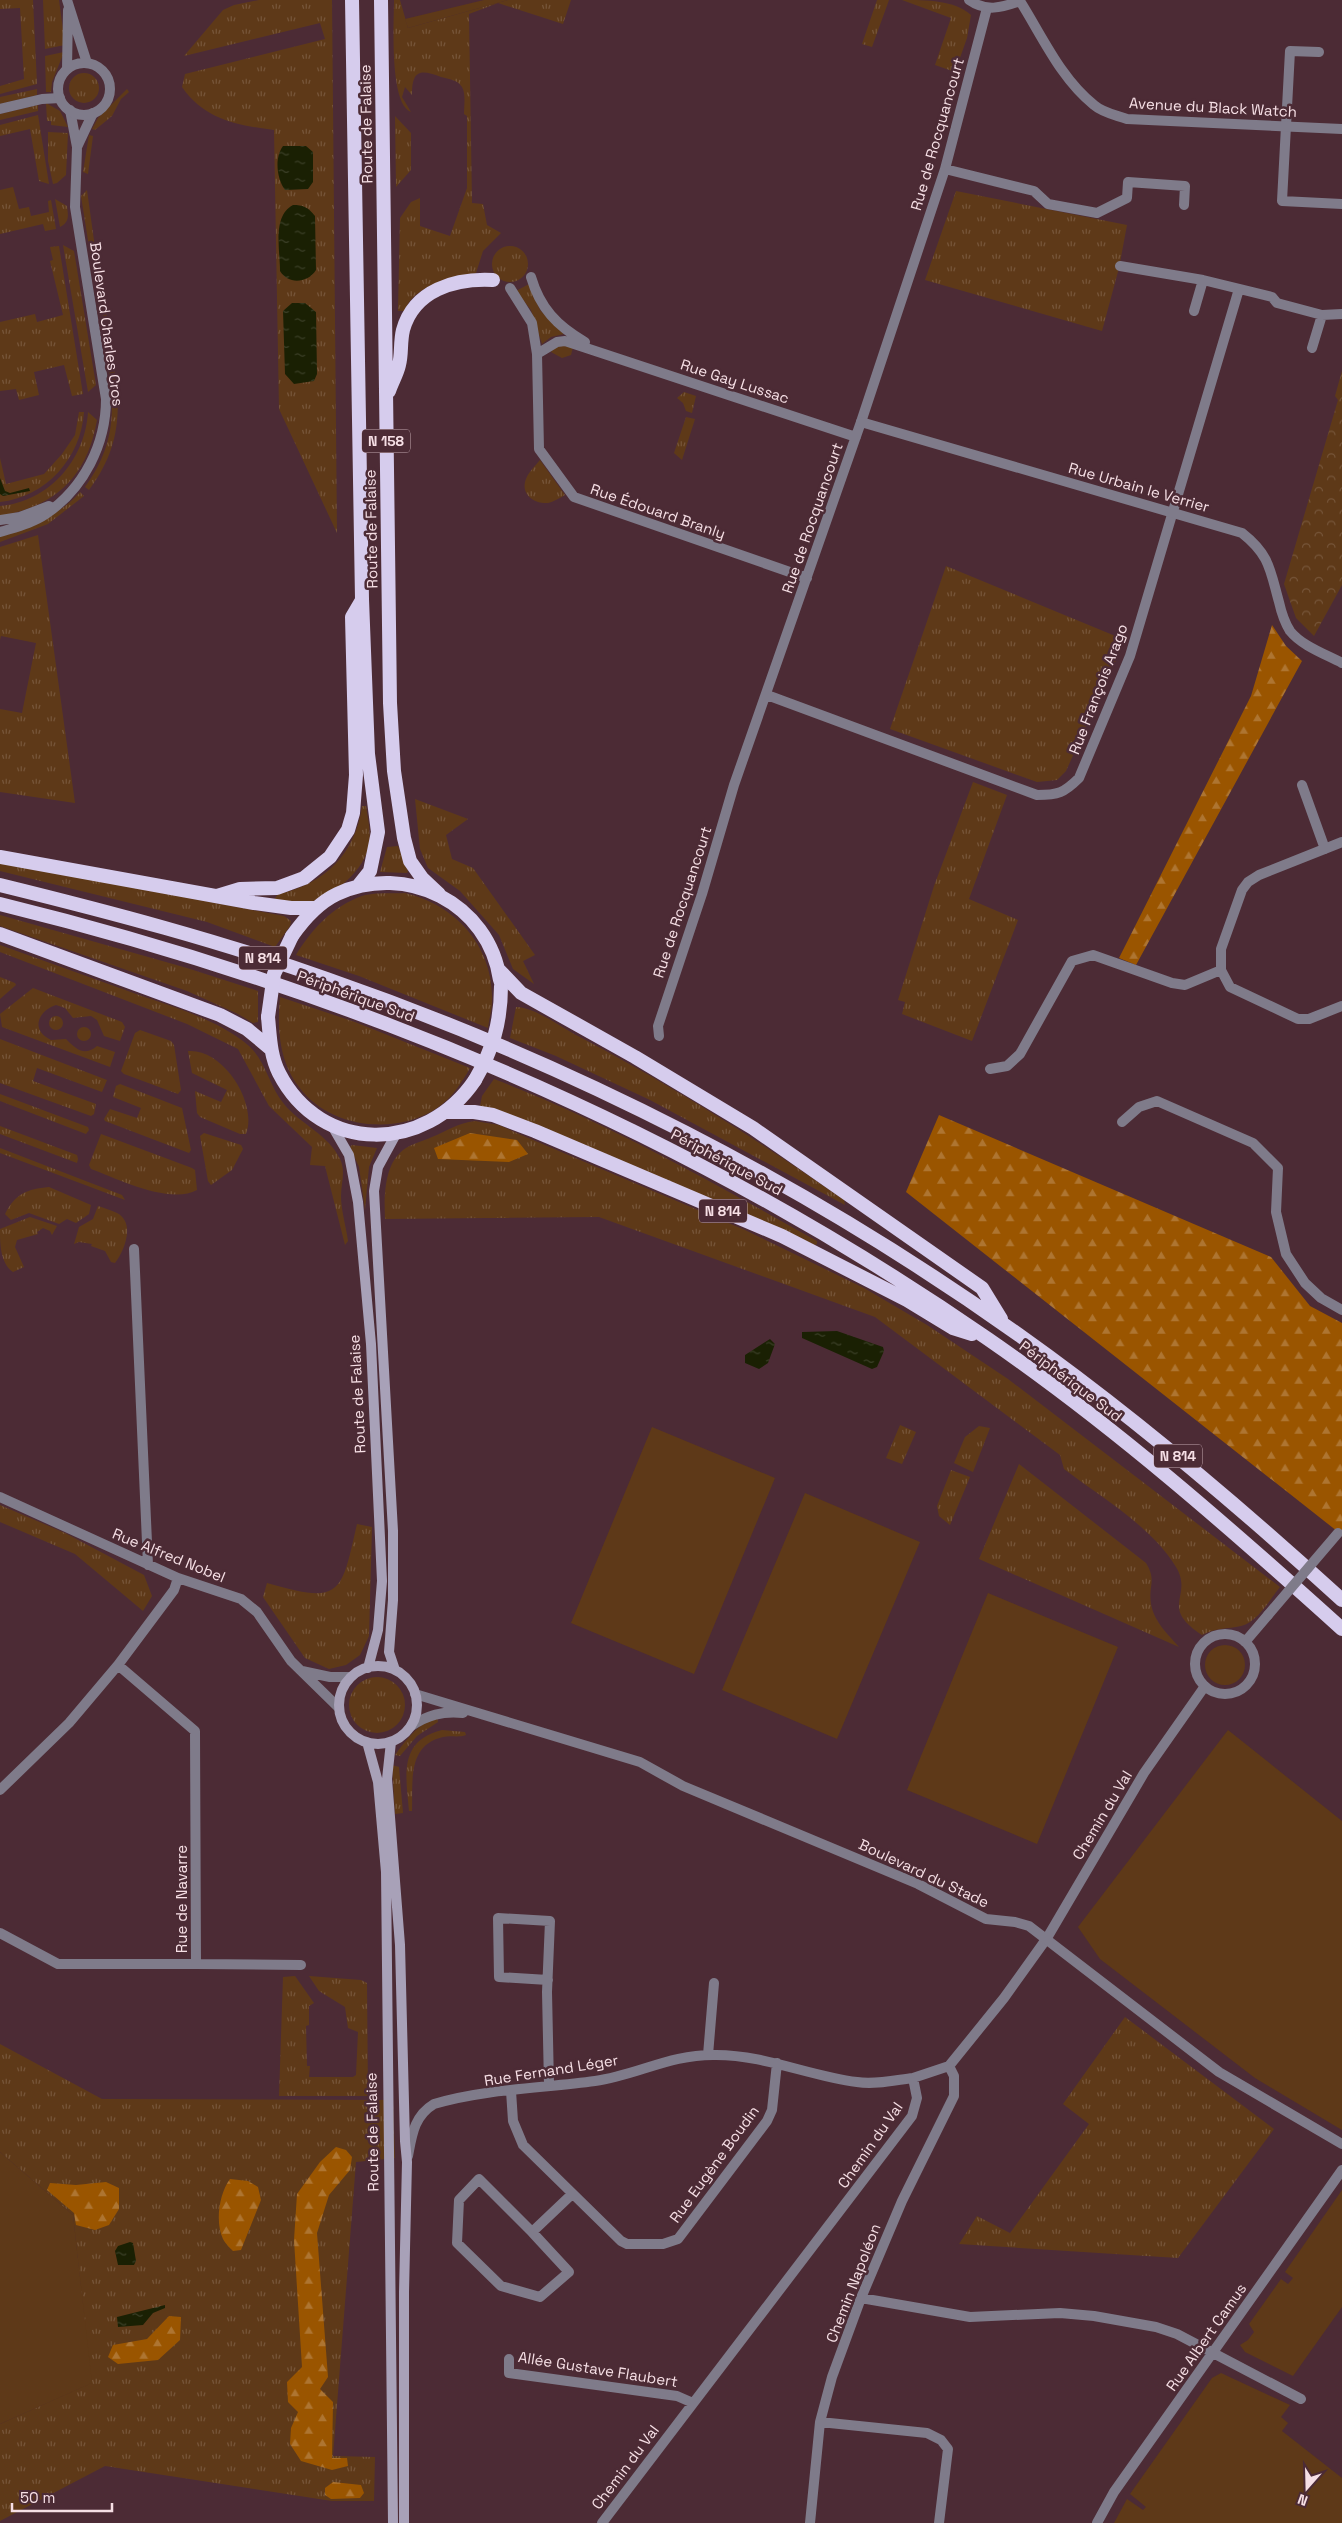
<svg xmlns="http://www.w3.org/2000/svg" width="1342" height="2523" viewBox="0 0 1342 2523" font-family="'Space Grotesk',sans-serif">
	<style>
		.grass { fill: url(#grass-tufts) }
		.forest { fill: url(#forest-firs) }
		.park { fill: url(#park-crowns) }
		.garden { fill: #5e3918 }
		.water { fill: url(#water-ripples) }
		.lines { fill: none; stroke-linecap: round; stroke-linejoin: round }
		.minor { stroke: #7f7b8a; stroke-width: 10 }
		.tertiary { stroke: #7f7b8a; stroke-width: 10 }
		.secondary { stroke: #a8a1b8; stroke-width: 10 }
		.trunk { stroke: #d6cced; stroke-width: 14 }
		.tertiary-bridge { stroke: #7f7b8a; stroke-width: 10 }
		.trunk-bridge { stroke: #d6cced; stroke-width: 14 }
		.labels { text-anchor: middle; dominant-baseline: central; stroke-width: 5; stroke-linejoin: round; paint-order: stroke }
		.shield { fill: #4c2b35; stroke: #c3a9b0; stroke-width: 1 }
		.shield-label { font-size: 14px; font-weight: bold; fill: #f6dfe5 }
		.street-label { font-size: 15px; fill: #f6dfe5; stroke: #4c2b35 }
	</style>
	<defs>
		<pattern id="grass-tufts" width="24" height="20" patternUnits="userSpaceOnUse" patternTransform="scale(1.25)"><rect width="24" height="20" fill="#5e3918"/><path d="M3 7l-1-3M5 7V3M7 7l1-3M15 17l-1-3M17 17v-4M19 17l1-3" fill="none" stroke="#765539"/></pattern>
		<pattern id="forest-firs" width="22" height="20" patternUnits="userSpaceOnUse" patternTransform="scale(1.25)"><rect width="22" height="20" fill="#9a5500"/><path d="M5 1l3.5 6h-7zM16 11l3.5 6h-7z" fill="#ae7531"/></pattern>
		<pattern id="park-crowns" width="20" height="18" patternUnits="userSpaceOnUse" patternTransform="scale(1.25)"><rect width="20" height="18" fill="#5e3918"/><path d="M2 6a3 3 0 1 1 6 0M12 15a3 3 0 1 1 6 0" fill="none" stroke="#765539"/></pattern>
		<pattern id="water-ripples" width="26" height="14" patternUnits="userSpaceOnUse" patternTransform="scale(1.25)"><rect width="26" height="14" fill="#1a2003"/><path d="M2 4q2-2 4 0t4 0M15 11q2-2 4 0t4 0" fill="none" stroke="#3c4028"/></pattern>
	</defs>
	<rect width="100%" height="100%" fill="#4c2b35"/>
	<!-- grass -->
	<path class="grass" d="M0 0H33L37 84 0 94V86L24 79 20 8 0 9Z
		M43 0H59L65 45 45 49Z
		M259 0H332L337 533 279 409 274 130C237 125 205 120 182 87L185 74 325 39 320 23 184 56 223 10 234 5Z
		M394 0H400L408 28 508 0H571L563 24 498 3 469 14 472 203 483 204 487 225 501 233 483 251 476 273C454 278 412 285 405 311H398L400 218 411 202 420 198V226L450 236 467 188V116L464 114C464 106 466 94 462 87 458 80 449 79 441 77 420 69 412 70 412 95L405 87 402 97 411 112C389 104 394 22 394 0Z
		M877 0H889L872 47 862 44Z
		M902 0C927 0 954 0 971 15L967 38 955 72 935 65 951 18Z
		M64 52 52 82 51 92H46L45 56Z
		M69 88a15 15 0 1 1 30 0a15 15 0 1 1-30 0Z
		M37 89V95L0 104V97Z
		M127 89 129 92 121 99 112 116 95 130 92 129 98 118Z
		M46 103 60 111 68 127 51 125V121H47Z
		M38 105V111L0 120V114Z
		M38 115 49 184 39 181 30 129 0 136V125Z
		M395 116 411 133V170L396 187Z
		M48 132 68 133 66 175 57 183 53 184 48 161Z
		M89 135 93 136 88 174 83 172Z
		M13 187 19 209 29 207 31 216 49 212 48 201 51 200 56 229 45 231 43 224 0 234V190Z
		M87 190 97 262 91 259 81 196Z
		M956 191 1127 225 1119 268 1102 331 925 280Z
		M55 199 67 206C68 215 70 222 60 227Z
		M63 245 74 251 96 385 88 392Z
		M492 264a18 18 0 1 1 36 0a18 18 0 1 1-36 0Z
		M59 246 83 394 72 396 64 365 34 372 39 395 19 400 16 389 0 391V322L35 314 37 322 63 315 50 261 53 260 50 247Z
		M101 281 107 318 100 313 96 287Z
		M529 284 540 310 564 334 551 337 542 344 531 310 516 291Z
		M109 338C120 396 127 439 89 490L85 487C120 439 114 399 105 344Z
		M563 346 573 347 571 355 562 358 551 352 555 347Z
		M684 392 696 396 692 413 686 411 683 403 677 398Z
		M79 412H84C81 458 46 497 0 502V458L6 484 44 474 62 454 75 435Z
		M88 412 97 420C87 477 56 506 0 516V506C48 502 85 461 88 412Z
		M686 417 695 419 682 460 674 453Z
		M540 460 565 495C560 498 553 502 548 503 534 504 520 494 526 479 528 473 535 466 540 460Z
		M80 492 84 496 48 524 0 542V536C31 525 58 517 80 492Z
		M38 535 75 803 0 792V709L22 713 36 643 1 636 0 640V547Z
		M946 566 1125 640 1066 771 1057 780 1037 782 890 729Z
		M973 782 1007 795 969 899 1018 920 972 1041 902 1014 905 1002 898 1000 934 886Z
		M415 799 468 819 446 835 452 859 473 868 535 955 523 961 534 984 513 969 499 935 460 891 428 868 420 849Z
		M362 806H366C368 820 372 835 368 849 361 874 330 899 305 903 295 904 283 902 273 901L278 894C324 885 356 853 362 806Z
		M398 846 408 871 407 873 380 872 387 847Z
		M0 862 284 916 291 921 290 926 275 947 207 922 0 871Z
		M405 893C456 905 494 947 492 1001 492 1010 489 1019 488 1028L359 976 296 955C311 930 333 906 362 896 375 892 392 894 405 893Z
		M0 915 187 968 258 991V1022L253 1023 238 1014 187 991 0 926Z
		M0 945C46 962 93 978 139 995 176 1008 219 1020 249 1046 266 1061 269 1086 284 1104 300 1124 329 1135 340 1159 346 1172 341 1183 341 1196 341 1210 346 1227 348 1241L345 1245 325 1166 310 1165 312 1147 269 1106 238 1049 187 1024 0 952Z
		M0 977 15 983 16 985 0 999Z
		M33 988 122 1022 125 1027 120 1041 104 1036 97 1020 91 1016 73 1018 65 1008 56 1005C38 1011 30 1030 51 1040L66 1039C76 1049 84 1057 97 1046L115 1052 110 1067 2 1027 0 1014Z
		M280 997 355 1022 470 1068C461 1084 452 1098 437 1108 395 1136 329 1128 299 1087 279 1061 277 1028 280 997Z
		M516 1007C537 1008 560 1027 578 1036 671 1085 758 1140 844 1200L845 1205 650 1100 556 1056 510 1038Z
		M49 1023a7 7 0 1 1 14 0a7 7 0 1 1-14 0Z
		M77 1034a7 7 0 1 1 14 0a7 7 0 1 1-14 0Z
		M140 1030 171 1041 174 1045 181 1090 178 1094 124 1074 121 1071 135 1033Z
		M0 1039 107 1080 102 1092 37 1068 33 1081 96 1104 94 1114 91 1116 0 1083Z
		M188 1051C223 1048 258 1103 246 1134H240L200 1117 197 1113 195 1091 221 1102 227 1090 192 1073Z
		M494 1079C606 1122 712 1182 817 1241V1244L815 1245 480 1106 482 1096Z
		M120 1084 182 1108 191 1150 189 1153 105 1121 104 1119 110 1109 137 1118 141 1108 113 1097 116 1086Z
		M0 1094 88 1127 89 1130 86 1134 0 1101Z
		M475 1121 499 1125 519 1134 745 1230 864 1288 927 1325 1008 1379 1280 1587C1270 1599 1258 1622 1241 1626 1227 1629 1215 1628 1202 1635 1158 1606 1194 1597 1176 1567 1151 1526 1102 1498 1064 1469L1060 1455 875 1317 599 1217 385 1219C384 1195 384 1162 406 1148 414 1143 423 1141 432 1137 447 1131 458 1123 475 1121Z
		M0 1126 77 1155 78 1159 77 1163 0 1134Z
		M204 1133 241 1145 243 1149 232 1170 211 1185 208 1181 200 1136Z
		M101 1134 192 1168 195 1170 197 1190C170 1205 118 1179 91 1169L89 1165Z
		M352 1145 377 1148 369 1167 365 1210 359 1167 350 1147Z
		M0 1148 122 1195 125 1200 0 1153Z
		M49 1187 91 1205 89 1214 76 1223 67 1219 59 1224 29 1213 11 1220 5 1214C15 1194 27 1189 49 1187Z
		M98 1206C104 1208 111 1210 117 1213 136 1223 124 1251 115 1263L111 1262 105 1251 91 1246 92 1244 79 1242 74 1244 79 1227 93 1219Z
		M30 1217 57 1226 52 1235 50 1231 43 1228 37 1232 38 1234 17 1240 15 1247 24 1267 13 1272C0 1263 0 1243 0 1229Z
		M900 1425 916 1432 902 1464 886 1458Z
		M979 1426 990 1428 973 1472 954 1463 965 1437Z
		M1019 1464 1146 1563C1157 1581 1148 1585 1151 1604 1154 1622 1168 1634 1179 1647L979 1559Z
		M951 1470 970 1477 950 1525 939 1516 937 1506Z
		M0 1505 65 1533 144 1575 152 1596 143 1611 75 1554 0 1522Z
		M357 1524 372 1527 369 1636 360 1655 346 1665 329 1669 305 1658 263 1597 267 1583C342 1605 341 1594 357 1524Z
		M349 1705a28 28 0 1 1 56 0a28 28 0 1 1-56 0Z
		M437 1717 438 1722 417 1736 400 1756 395 1755C406 1740 419 1723 437 1717Z
		M442 1730 465 1732 466 1735C458 1738 450 1735 443 1737 407 1745 413 1782 412 1811H409C406 1776 398 1741 442 1730Z
		M392 1765 399 1767 403 1813 395 1814Z
		M295 1976 314 2003 309 2006V2025L306 2026 307 2066H310L309 2077H353L356 2075 358 2032 348 2028 345 2007 319 1991 309 1976 361 1980 367 1983 368 2096H279L283 1977Z
		M1125 2017 1274 2129 1178 2258 959 2244 977 2216 1010 2233 1089 2124 1063 2104Z
		M0 2044 102 2099 393 2100 395 2158 356 2162 333 2456 375 2457 374 2501H332L105 2466 0 2521V2424L91 2383 73 2215 0 2152Z"/>
	<!-- forest -->
	<path class="forest" d="M1272 625 1286 646 1302 661 1136 965 1119 958 1251 696Z
		M939 1115 1271 1257 1310 1306 1342 1323V1535L906 1192Z
		M470 1133 517 1140 528 1154 509 1162 438 1159 434 1148Z
		M336 2147 346 2150 352 2157 350 2170 329 2195 317 2233 328 2377 320 2389 333 2402 332 2458H347L348 2466 332 2470 301 2461 290 2444 291 2428 298 2412 288 2402 287 2382 302 2367 294 2240 297 2194 320 2162Z
		M230 2179 248 2181 258 2187 261 2200 241 2250 233 2251C230 2248 225 2243 223 2239 215 2222 219 2194 230 2179Z
		M106 2182 119 2188V2209L109 2225 95 2230 76 2225 74 2213 47 2190 50 2183 76 2185Z
		M169 2316 181 2317 180 2340 158 2360 118 2364 108 2357 113 2345 147 2339Z
		M333 2482 361 2485 364 2493 360 2498 331 2499 325 2495V2488Z"/>
	<!-- park -->
	<path class="park" d="M1342 371V585L1314 636 1296 618 1284 584 1338 400 1335 396Z"/>
	<!-- garden -->
	<path class="garden" d="M484 0H508L408 28 405 19Z
		M652 1427 775 1478 694 1674 571 1623Z
		M805 1493 920 1542 837 1739 722 1690Z
		M988 1593 1118 1647 1037 1844 907 1790Z
		M1205 1665a20 20 0 1 1 40 0a20 20 0 1 1-40 0Z
		M1228 1730 1342 1821V2130L1255 2078 1100 1959 1078 1927Z
		M0 2152 73 2215 92 2383 0 2424Z
		M1342 2190V2307L1293 2376 1245 2352 1240 2345 1248 2340 1254 2332 1249 2324 1281 2279 1288 2284 1293 2278 1285 2272Z
		M1221 2373 1290 2405 1281 2417 1288 2423 1282 2431 1342 2478V2523H1114L1127 2499 1143 2510 1146 2507 1130 2494 1212 2378Z"/>
	<!-- water -->
	<path class="water" d="M283 146H306L313 152V182L308 189 285 190C277 179 274 158 283 146Z
		M293 205C303 205 308 207 315 216L316 270C308 283 288 285 280 271 280 250 272 216 293 205Z
		M292 303H305L316 312 317 374 314 381 294 384 285 374 283 311Z
		M0 478 5 491 10 493 29 488 30 491 3 496 0 494Z
		M837 1331 883 1347 884 1351 877 1367 872 1369 802 1338V1332Z
		M770 1339 775 1344 768 1363 759 1369 745 1363V1355Z
		M130 2242 133 2243 136 2261 134 2265H118L115 2251 118 2246Z
		M165 2305V2308L153 2313 143 2325 118 2327 117 2317Z"/>
	<g class="lines">
		<!-- minor -->
		<path class="minor" d="M1319 52 1290 51 1282 201 1342 204
			M0 109 42 99 60 98
			M77 147 93 113
			M945 169 1034 191 1048 204 1097 213 1127 198 1128 182 1185 186 1184 205
			M1120 266 1203 280 1272 297 1277 303 1322 315 1342 314
			M531 277C540 308 557 326 585 342
			M510 288 532 323 537 354 539 449 574 497 807 578
			M1194 311 1203 280
			M1312 348 1322 315
			M537 354 557 342 565 341 856 437
			M0 520 20 517 49 506
			M0 532C16 527 33 523 46 514 84 488 106 444 106 399L75 207 77 147 70 110
			M767 695 1037 795C1058 795 1064 793 1079 778L1130 656 1239 289
			M1302 785 1325 849
			M1342 842 1259 875 1248 882 1242 890 1221 949V970L1230 987 1298 1019H1309L1342 1006
			M659 1036 658 1026 702 894 734 785 861 422 945 169 987 8
			M990 1069 1007 1066 1020 1054 1072 961 1093 955 1172 983 1185 985 1221 970
			M1122 1122 1139 1107 1157 1101 1253 1143 1278 1168 1276 1212 1286 1254 1305 1283 1321 1298 1342 1310
			M134 1249 148 1565
			M0 1497 178 1578 241 1599 257 1612 291 1661 339 1708
			M302 1671 330 1677H350
			M0 1790 69 1723 118 1665 174 1590 178 1578
			M0 1933 58 1964H196L195 1731 118 1665
			M196 1964 301 1965
			M548 1980 499 1977 498 1918 550 1921 547 1992 549 2085
			M708 2055 714 1983
			M511 2091 513 2121 523 2145 621 2241 627 2244H663L678 2239 767 2121 772 2110 777 2063
			M408 2156C412 2135 414 2116 434 2104 484 2089 544 2088 595 2081 638 2075 670 2054 716 2055 765 2055 809 2076 857 2082 875 2085 896 2080 913 2078
			M532 2232 569 2272 540 2297 501 2286 457 2243 459 2200 479 2179 532 2232 572 2194
			M861 2298 970 2317 1060 2313 1094 2316 1156 2327 1177 2334 1301 2399
			M509 2359V2373L677 2396 693 2403
			M820 2422 927 2433 941 2440 948 2449 939 2523
			M602 2523 912 2116 917 2098 913 2078 949 2066 1004 1998 1047 1938
			M810 2523 820 2422 832 2377 861 2298 902 2201 954 2096V2076L949 2066
			M1097 2523 1114 2492 1342 2170"/>
		<!-- tertiary -->
		<path class="tertiary" d="M67 0 87 63
			M969 0C986 12 1001 8 1020 1
			M1020 1C1042 36 1061 79 1094 105 1103 113 1116 115 1127 119L1342 129
			M58 89a26 26 0 1 1 52 0a26 26 0 1 1-52 0Z
			M67 69 68 10
			M861 422 1242 533C1270 555 1270 570 1279 602 1281 611 1285 623 1290 631 1302 646 1325 654 1342 663
			M1195 1664a30 30 0 1 1 60 0a30 30 0 1 1-60 0Z
			M1245 1642 1268 1615
			M415 1694 640 1762 683 1786 918 1884 986 1919 1015 1922 1029 1926 1219 2072 1342 2144
			M411 1726C428 1715 442 1711 463 1713
			M1047 1938 1144 1773 1205 1686"/>
		<!-- secondary -->
		<path class="secondary" d="M331 1124 349 1155 358 1202 371 1344 382 1581 378 1630 368 1668
			M339 1705a39 39 0 1 1 78 0a39 39 0 1 1-78 0Z
			M395 1670 389 1652 393 1600V1531L374 1191 378 1167 396 1134
			M367 1742 378 1782 386 1872 393 2523
			M391 1742 387 1779 400 1945 405 2141 407 2162 404 2292V2523"/>
		<!-- trunk -->
		<path class="trunk" d="M352 0 362 599 368 754 378 832 370 871 358 886
			M381 0 390 703 394 771 404 838 410 861 422 878 439 894
			M389 391C392 382 397 374 399 365 402 354 400 342 403 330 414 290 455 278 493 280
			M0 857 254 903 291 908H316
			M0 885C110 912 220 941 327 979 572 1064 808 1185 1019 1335 1133 1416 1239 1506 1342 1600
			M217 896 240 889 277 888 304 878 330 857 348 830 353 813 356 775 352 617 362 600
			M0 904C355 991 687 1131 988 1339 1114 1426 1229 1527 1342 1629
			M0 934 220 1015 247 1029 271 1049
			M292 936C304 919 318 903 337 894 406 862 489 903 500 980
			M499 970 521 993 635 1057 753 1128 982 1288 1001 1319
			M268 1017C270 1036 270 1055 279 1073 321 1155 426 1153 475 1080
			M447 1112H474L493 1115 535 1131 782 1236 907 1300 953 1328 972 1334"/>
		<!-- tertiary-bridge -->
		<path class="tertiary-bridge" d="M1268 1615 1338 1533"/>
		<!-- trunk-bridge -->
		<path class="trunk-bridge" d="M268 1017 274 974 292 936
			M475 1080C493 1049 501 1022 501 986"/>
	</g>
	<g class="labels">
		<!-- shield labels -->
		<g class="shield">
			<rect x="362" y="429.5" width="48" height="23" rx="4"/>
			<rect x="239" y="946.5" width="48" height="23" rx="4"/>
			<rect x="699" y="1199.5" width="48" height="23" rx="4"/>
			<rect x="1154" y="1444.5" width="48" height="23" rx="4"/>
		</g>
		<g class="shield-label">
			<text x="386" y="441">N 158</text>
			<text x="263" y="958">N 814</text>
			<text x="723" y="1211">N 814</text>
			<text x="1178" y="1456">N 814</text>
		</g>
		<!-- street labels -->
		<g class="street-label">
			<text transform="translate(1213 107) rotate(3)">Avenue du Black Watch</text>
			<text transform="translate(366 124) rotate(-91)">Route de Falaise</text>
			<text transform="translate(937 134) rotate(-74)">Rue de Rocquancourt</text>
			<text transform="translate(107 324) rotate(82)">Boulevard Charles Cros</text>
			<text transform="translate(735 381) rotate(18)">Rue Gay Lussac</text>
			<text transform="translate(1139 487) rotate(16)">Rue Urbain le Verrier</text>
			<text transform="translate(658 511) rotate(19)">Rue Édouard Branly</text>
			<text transform="translate(812 518) rotate(-71)">Rue de Rocquancourt</text>
			<text transform="translate(371 529) rotate(-91)">Route de Falaise</text>
			<text transform="translate(1098 689) rotate(-69)">Rue François Arago</text>
			<text transform="translate(682 902) rotate(-72)">Rue de Rocquancourt</text>
			<text transform="translate(356 996) rotate(20)">Périphérique Sud</text>
			<text transform="translate(727 1162) rotate(28)">Périphérique Sud</text>
			<text transform="translate(1071 1381) rotate(37)">Périphérique Sud</text>
			<text transform="translate(357 1394) rotate(-93)">Route de Falaise</text>
			<text transform="translate(169 1555) rotate(22)">Rue Alfred Nobel</text>
			<text transform="translate(1102 1815) rotate(-59)">Chemin du Val</text>
			<text transform="translate(924 1873) rotate(25)">Boulevard du Stade</text>
			<text transform="translate(181 1899) rotate(-90)">Rue de Navarre</text>
			<text transform="translate(551 2070) rotate(-9)">Rue Fernand Léger</text>
			<text transform="translate(372 2132) rotate(-91)">Route de Falaise</text>
			<text transform="translate(870 2145) rotate(-55)">Chemin du Val</text>
			<text transform="translate(714 2164) rotate(-54)">Rue Eugène Boudin</text>
			<text transform="translate(853 2283) rotate(-69)">Chemin Napoléon</text>
			<text transform="translate(1206 2337) rotate(-55)">Rue Albert Camus</text>
			<text transform="translate(598 2369) rotate(9)">Allée Gustave Flaubert</text>
			<text transform="translate(625 2467) rotate(-53)">Chemin du Val</text>
		</g>
	</g>
	<!-- north arrow -->
	<g transform="translate(1307 2488) rotate(200)" stroke="#4c2b35" stroke-width="4" paint-order="stroke">
	<path d="M0-4L9 19L0 12L-9 19Z" fill="#f6dfe5"/>
	<text y="-8" font-size="14" font-weight="bold" text-anchor="middle" fill="#f6dfe5">N</text>
	</g>
	<!-- scale -->
	<path d="M12 2503v8h100v-8" fill="none" stroke="#f6dfe5" stroke-width="2.5"/>
	<text x="20" y="2503" font-size="15" fill="#f6dfe5" stroke="#4c2b35" stroke-width="4" paint-order="stroke">50 m</text>
</svg>
